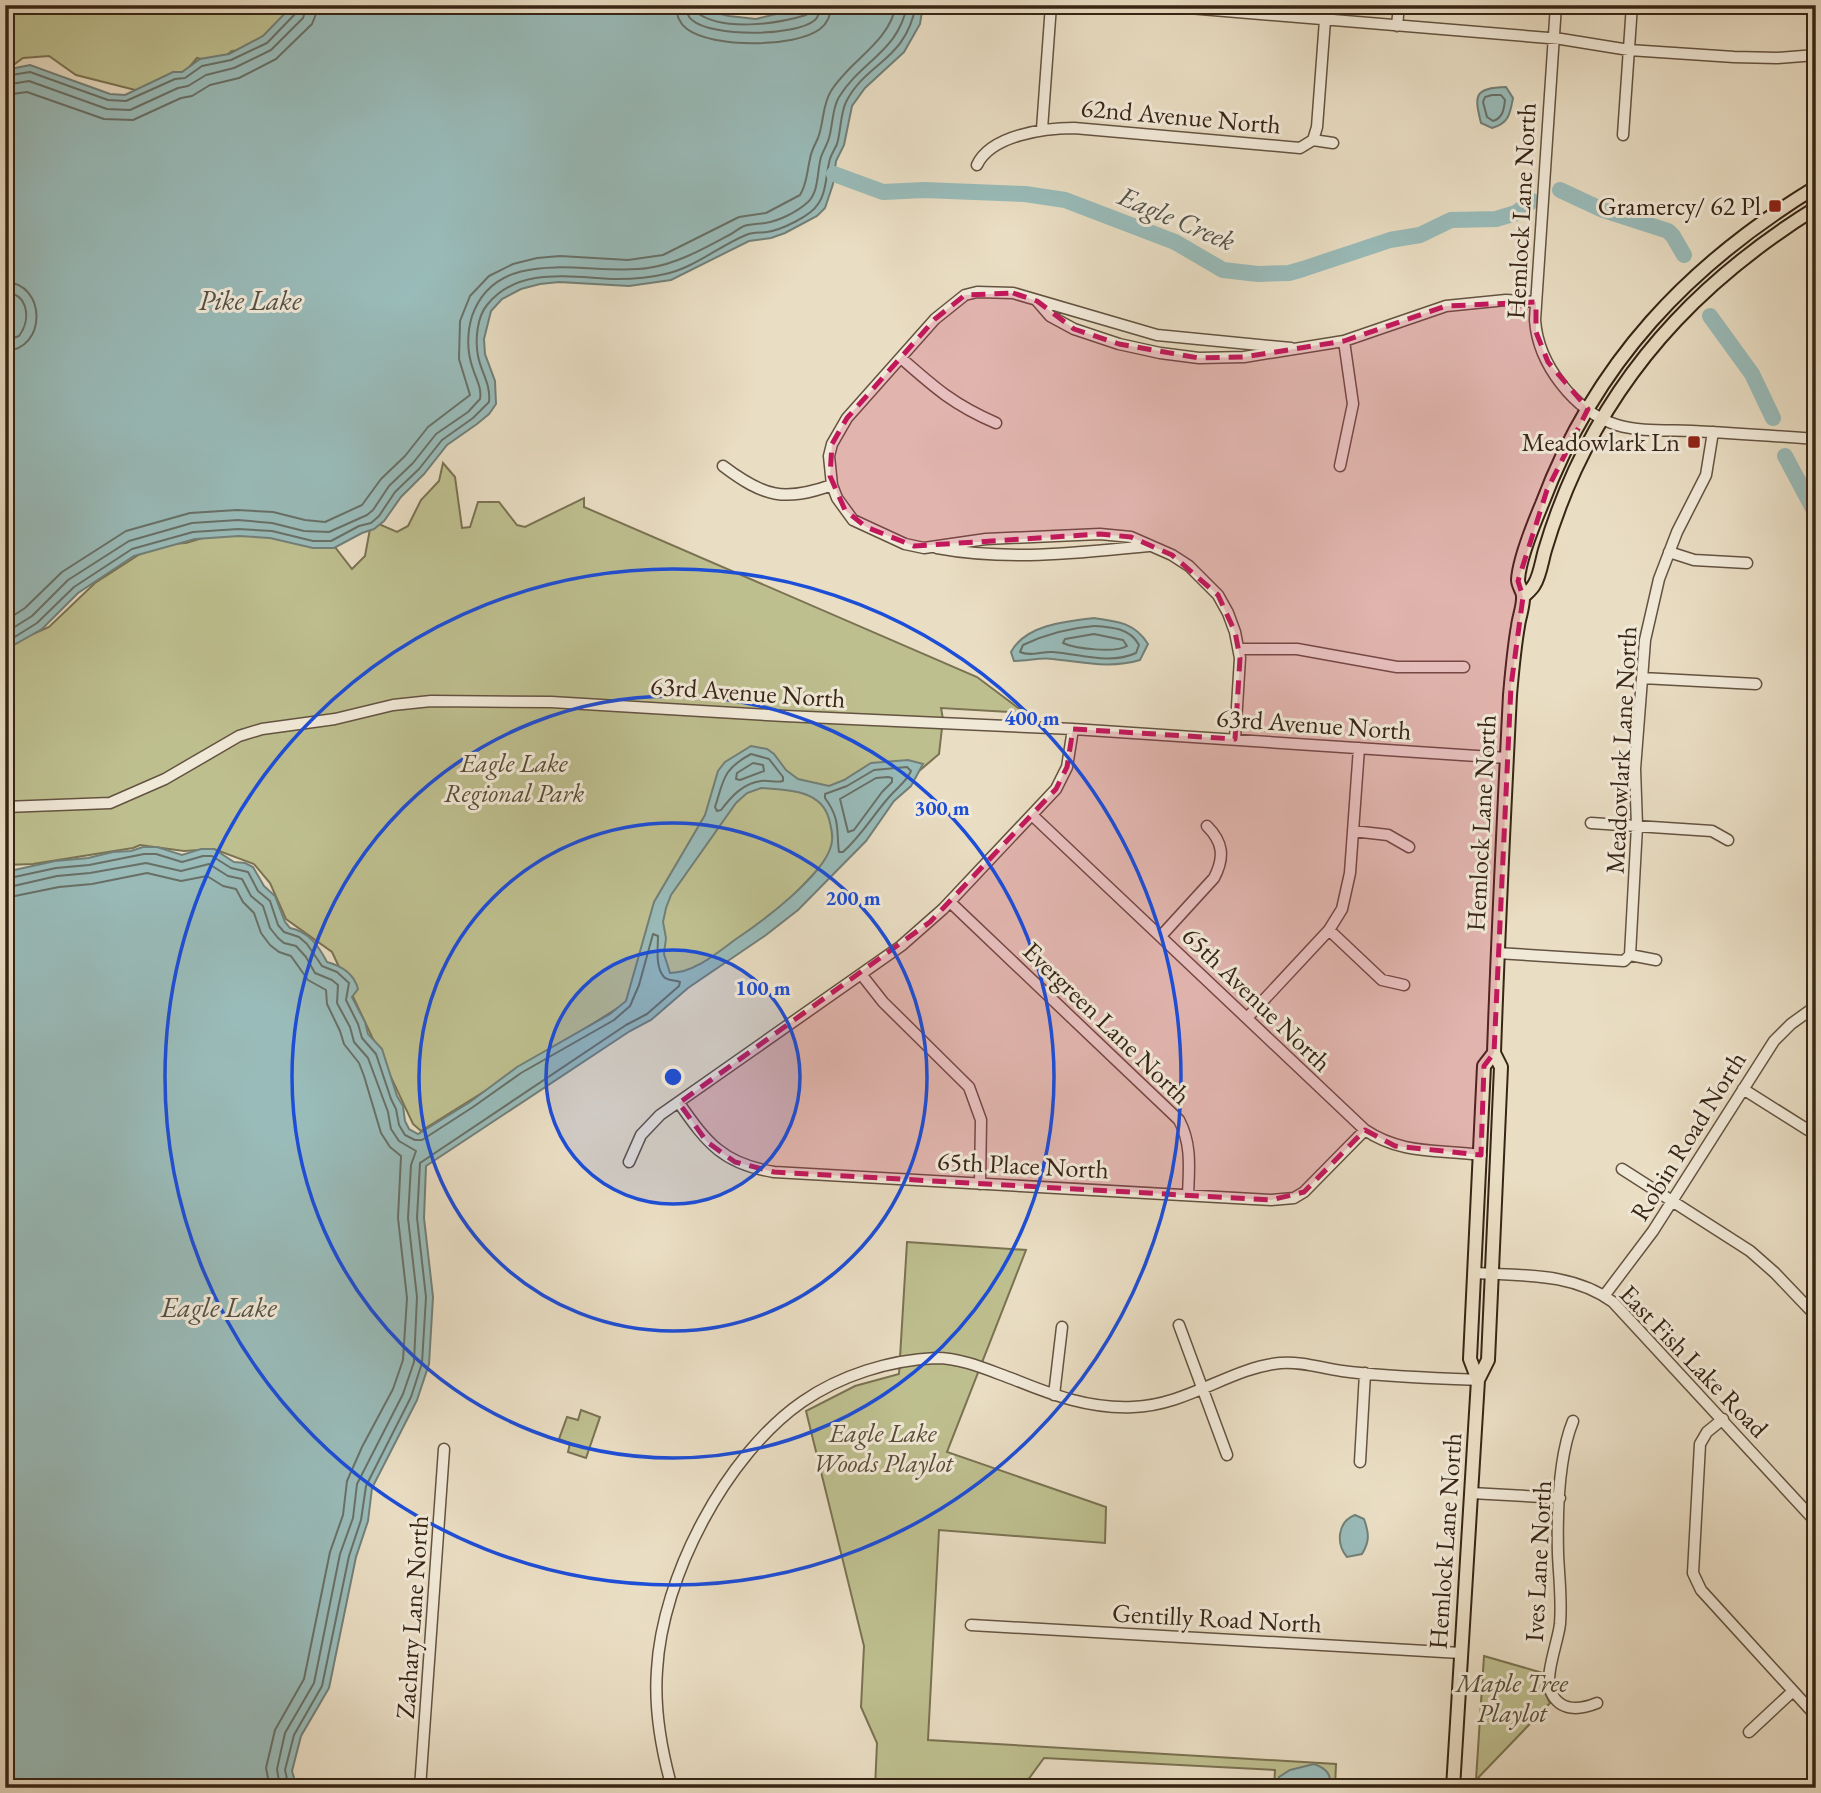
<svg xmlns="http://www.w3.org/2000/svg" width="1821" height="1793" viewBox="0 0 1821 1793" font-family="'EB Garamond',serif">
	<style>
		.green { fill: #bebf8f; stroke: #7a7252; stroke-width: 2 }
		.water { fill: #99bbb9; stroke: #727f77; stroke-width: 2; fill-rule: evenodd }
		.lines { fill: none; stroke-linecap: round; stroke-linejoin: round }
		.shore { stroke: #687067; stroke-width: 2 }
		.river { stroke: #99bbb9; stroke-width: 16 }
		.minor-casing { stroke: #645340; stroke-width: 13 }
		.major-casing { stroke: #372515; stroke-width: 16 }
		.minor { stroke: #f1e9d8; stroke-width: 10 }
		.major { stroke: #e9ddc3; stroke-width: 12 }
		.marked { fill: #c2185b; fill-opacity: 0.2; stroke: #c2185b; stroke-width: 5; stroke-dasharray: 14 9; stroke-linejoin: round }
		.ring { fill: none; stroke: #1d4ed8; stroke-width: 3.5 }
		.poi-dot { fill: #8f2418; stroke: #f1e9d8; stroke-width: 2.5 }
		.labels { text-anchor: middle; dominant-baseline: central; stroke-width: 6; stroke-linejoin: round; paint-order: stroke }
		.street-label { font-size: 26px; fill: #372515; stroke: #f1e9d8 }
		.poi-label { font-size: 26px; fill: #372515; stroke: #f1e9d8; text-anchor: end }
		.park-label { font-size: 26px; font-style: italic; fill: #594c34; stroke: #f1e9d8 }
		.water-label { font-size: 28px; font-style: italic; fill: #545246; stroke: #f1e9d8 }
		.centre { fill: #1d4ed8; stroke: #f1e9d8; stroke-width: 3.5 }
		.ring-label { font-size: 21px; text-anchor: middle; font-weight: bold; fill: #1d4ed8; stroke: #f1e9d8; stroke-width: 6; stroke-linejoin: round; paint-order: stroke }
	</style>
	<rect width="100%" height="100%" fill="#e9ddc3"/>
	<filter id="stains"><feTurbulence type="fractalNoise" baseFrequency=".00286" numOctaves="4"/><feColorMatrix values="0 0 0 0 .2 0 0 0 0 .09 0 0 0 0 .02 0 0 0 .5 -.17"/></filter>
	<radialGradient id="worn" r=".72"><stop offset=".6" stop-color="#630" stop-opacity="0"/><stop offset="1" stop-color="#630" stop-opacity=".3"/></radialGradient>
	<!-- green -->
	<path class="green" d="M5 5H315L261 49 232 51 216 63 197 58 177 82 151 94 76 75 49 56 23 58 5 71Z
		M443 463 455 477 462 528 470 527 478 502H499L517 525 525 527 584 498V507L977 677 1025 713 941 708 943 719 939 754 877 807 771 919 670 990 618 1008 421 1131 413 1124 332 952 286 919 270 883 254 864 214 849 184 851 140 845 133 848 33 864 5 865V476L33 634 49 627 95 583 154 545 186 543 242 526 321 529 352 569 365 556 370 529 379 524 397 532 408 526 421 500 439 481Z
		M907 1242 1026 1250 947 1452 1106 1507 1105 1543 939 1530 928 1740 1336 1764 1335 1788H1274L1275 1770 1044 1758 1022 1788H875L877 1743 861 1707 864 1646 806 1411 855 1386 899 1374Z
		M581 1410 600 1417 586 1458 568 1452 570 1443 559 1439 567 1417 578 1420Z
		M1484 1656 1543 1673 1544 1691 1550 1703 1476 1780Z"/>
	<!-- water -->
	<path class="water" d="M293 5H606L613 8 624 5H682L729 16 756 19 813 5H923L920 24 904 52 865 88 852 106 844 145 836 161 833 184 825 208 817 216 785 233 771 238 749 241 671 280 629 286 559 282 540 284 521 289 502 299 491 311 484 339 485 354 495 381 496 404 489 414 477 424 447 445 424 474 401 497 384 521 374 529 362 533 334 548H313L270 538 239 536 195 539 134 556 78 593 42 629 5 650V328C13 320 11 312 5 303V70L30 65 110 94 125 95 173 72H182L200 59 229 54 263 36Z
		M1506 87 1513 98C1510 114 1509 123 1492 128L1481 123C1474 95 1474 88 1506 87Z
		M1094 618C1117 621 1135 623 1148 644L1140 660C1110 669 1083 662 1053 659 1041 657 1027 661 1014 661L1011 652C1025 625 1066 621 1094 618Z
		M751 746 767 749 774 754 786 770 798 779 829 786 844 780 871 763 908 760 923 764 911 786 894 801 866 841 798 910 766 935 688 988 651 1020 630 1031 426 1166 424 1218 433 1297 429 1364 417 1400 372 1488 368 1521 356 1557 329 1688 301 1736 292 1771 297 1788H5V872L55 861 88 858 113 852 131 851 143 847H157L182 855 201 849H214L234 862 245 863 253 867 264 886 275 896 285 922 290 928C309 932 318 945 327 962 342 966 354 973 358 989L352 997 365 1022 368 1034 382 1049 397 1096 403 1106 405 1121 409 1129 418 1134 470 1102 517 1067 610 1014 626 1001 654 902 705 815 718 771 725 762ZM761 788C786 790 821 789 829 819 831 827 834 837 831 846 823 876 763 921 736 939 717 953 694 973 670 973L664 954 666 938 663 922 666 908 671 895 736 803 747 793Z
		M1355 1515 1364 1519C1369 1533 1370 1541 1362 1554L1347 1557C1336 1544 1337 1522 1355 1515Z
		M1314 1764C1328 1769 1330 1774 1332 1788H1280L1279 1777 1290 1770Z"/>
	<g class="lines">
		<!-- shore -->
		<path class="shore" d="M676 5C676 15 679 23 687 29 712 48 795 48 820 29 828 23 831 15 831 5
			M686 5C687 11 687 16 692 20 711 37 795 37 815 20 819 16 820 11 820 5
			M695 5 696 12C722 32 777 24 806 15L811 11 812 5
			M5 76 30 72 108 100 126 101 175 79 185 78 202 66 231 60 267 43 296 13 298 5
			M5 85 29 81 107 109 130 110 178 88 188 86 206 75 234 68 271 50 303 18 307 5
			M5 95 27 92 104 119 133 120 181 98 192 96 210 85 239 78 276 59 312 24 316 14 317 5
			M1492 95H1501L1505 100C1504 109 1503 118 1493 121L1487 117 1483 102 1485 97Z
			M5 282C47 283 47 350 5 351
			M5 292C29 294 31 320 19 336L5 341
			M5 621 25 608 62 572 126 531 190 513 237 510 273 512 305 520 325 522 362 505 381 479 405 456 428 427 470 395 459 359 460 321 470 296 489 276 513 264 537 258 560 256 628 260 663 255 739 217 766 213 800 195C807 184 807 171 810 159 811 151 815 145 818 138 824 123 822 105 831 91 850 60 889 43 896 5
			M1094 626C1111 627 1130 628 1139 645L1136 653C1110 665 1080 654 1053 652 1042 651 1030 657 1020 652L1023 645C1046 634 1069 628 1094 626Z
			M5 633 32 616 68 580 129 541 192 523 238 520 272 523 304 531 329 532 367 515 373 510 389 486 413 463 436 434 468 412 480 399C482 388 476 379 473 369 467 352 467 333 472 316 498 242 592 277 648 268 677 264 705 248 731 234 735 232 739 228 744 226 751 224 758 224 765 223 779 221 797 212 808 202 819 192 817 171 821 157 823 151 827 145 829 138 833 125 832 108 839 97 861 61 899 51 907 5
			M1094 634 1123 640 1127 646C1116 653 1075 649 1063 643L1065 639Z
			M5 643 37 623 74 587 132 549 193 532 238 529 272 531 313 541H331L359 526 371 523 379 516 395 492 419 469 442 440 473 418 489 402C491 384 481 372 478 356 475 340 477 317 487 305 519 265 574 278 617 279 633 279 649 278 665 274 694 268 719 246 746 235 753 232 760 233 767 232 781 230 811 216 818 204 826 193 826 176 829 163 830 156 834 151 837 144 841 131 840 115 846 102 867 61 905 62 916 5
			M751 754 769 759 783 777V781C776 783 769 780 761 781 743 783 731 797 721 810L717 811 715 807C724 779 723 769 751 754Z
			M753 763 763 765 764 771 740 780 736 779 737 773Z
			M907 767 911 771C906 782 898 787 890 796 873 815 862 835 843 852H839C836 830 841 820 825 798V794L847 786 874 770Z
			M888 777 892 778V782L882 792 854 830 848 832 840 799 876 778Z
			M5 879 56 868 89 865 144 854H156L182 862 203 856H212L231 868 248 872 258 891 270 901 278 925 284 932 299 937 307 944 322 966 337 972 349 983 346 1000 358 1024 362 1038 376 1054 391 1099 396 1109 399 1125 405 1135 415 1140H422L473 1107 521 1073 614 1020 630 1006 639 985 653 934 658 936C658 948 655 967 664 977 668 981 676 980 680 982L679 986 647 1014 626 1025 420 1163 417 1218 426 1297 422 1363 411 1397 366 1486 361 1520 349 1556 322 1686 294 1735 285 1770 289 1788
			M5 888 57 876 90 873 146 863 181 871 209 864 228 876 242 879 251 896 263 906 270 928 278 938 284 943 296 946 306 957 315 973 332 980 338 985 337 1003 350 1027 354 1042 368 1058 388 1112 391 1129 399 1141 416 1151 411 1165 408 1218 417 1297 414 1362 403 1394 357 1484 353 1518 340 1554 314 1683 285 1733 277 1769 280 1788
			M5 898 59 887 92 884 147 873 181 881 207 876 223 886 236 889 243 902 254 913 261 933 270 945 279 952 291 956 308 980 326 990 327 1004 340 1031 344 1044 359 1063 364 1076 381 1133 390 1147 401 1156 398 1218 407 1298 403 1360 393 1389 362 1447 347 1481 343 1515 330 1552 304 1679 275 1730 266 1768 270 1788"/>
		<!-- river -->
		<path class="river" d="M834 174 883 192 924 190 1025 194 1065 200 1175 242 1223 270 1258 274 1289 273 1303 269 1390 240 1420 235 1451 220 1496 219 1516 213 1532 201
			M1560 190 1603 210 1668 231 1673 236 1684 255
			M1710 316 1752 374 1773 418
			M1785 456 1816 514"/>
		<defs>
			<path id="minor" d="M1153 5 1561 39 1629 50 1734 57 1777 58 1816 55
				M1556 5 1535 320C1538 364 1574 411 1617 425 1640 432 1668 430 1692 431 1733 433 1775 436 1816 439
				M1325 20 1317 127 1313 140 1333 143
				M1397 26 1399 5
				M1042 129 1051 5
				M1623 135 1632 5
				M977 165C991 135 1045 128 1074 128L1300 148 1313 140
				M1037 301 1050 316 1074 329 1119 344 1160 353 1199 358 1244 357 1344 341 1446 306 1506 300 1536 302
				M1814 315H1816
				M901 358C935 388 954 405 996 423
				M723 466C764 497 784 502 832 485
				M1340 466 1353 404 1344 341
				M937 548C1007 561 1079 553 1149 546
				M1669 552 1694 560 1747 563
				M1239 649H1297L1397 667H1464
				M1642 678 1756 684
				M1235 739 1240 658 1235 632 1228 613 1218 595 1189 566 1172 555 1131 537 1100 534 986 539 924 548 905 544 853 520 837 498 832 485 829 456 832 444 847 418 935 319 965 295 977 292 1013 293 1157 335 1291 348
				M5 807 110 803 165 779 239 736 262 729 335 719 393 705 431 701 551 702 785 716 1073 729 1507 758
				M1032 815 1365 1130C1402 1155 1439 1149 1481 1155
				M1591 823 1712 831 1728 840
				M1353 831 1388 835 1409 847
				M950 902 1179 1120C1192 1144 1189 1169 1188 1195
				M1329 930 1382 980 1404 985
				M1161 936 1214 878C1225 857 1223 842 1207 826
				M1497 953 1624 961 1630 955 1656 960
				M1630 955 1637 826 1635 769 1645 640 1659 579 1677 532 1706 475 1713 432
				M861 974 883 1002 969 1087 981 1120 980 1184
				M1247 1018 1329 930 1342 909 1350 873 1359 748
				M1743 1089 1816 1135
				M679 1103C707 1143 723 1164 774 1172L1271 1200 1294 1198 1304 1192 1365 1130
				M629 1162 641 1135 660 1115 901 946 943 909 1056 789 1067 767 1073 729
				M1622 1169 1750 1251 1775 1273 1816 1316
				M1475 1273C1523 1276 1572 1272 1613 1302L1816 1522
				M1604 1296 1653 1231 1774 1041 1791 1024 1816 1006
				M1179 1325 1227 1455
				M1054 1395 1062 1327
				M1723 1419 1707 1432 1700 1444 1693 1573 1701 1590 1816 1716
				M1573 1421C1558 1458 1557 1514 1558 1554 1559 1577 1562 1600 1560 1624 1558 1642 1544 1676 1551 1692 1560 1712 1580 1710 1597 1703
				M1360 1462 1365 1373
				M1471 1493 1560 1498
				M971 1625 1461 1653
				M1749 1732 1793 1691
				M420 1788 444 1449
				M672 1788C661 1749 654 1710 657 1670 662 1577 726 1455 802 1402 841 1375 890 1360 936 1358 962 1358 988 1370 1013 1379 1052 1395 1090 1409 1133 1407 1188 1405 1230 1368 1280 1363 1301 1361 1321 1368 1342 1371 1387 1377 1433 1378 1478 1380"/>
			<path id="major" d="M1523 597C1527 593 1532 589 1534 585 1540 576 1542 560 1545 550 1553 523 1563 496 1575 470 1628 356 1710 274 1816 208
				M1478 1380 1470 1359 1484 1066 1494 1053
				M1453 1788 1478 1380 1488 1360 1501 1067 1494 1053C1498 934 1504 814 1510 695 1512 672 1514 649 1518 626 1519 617 1524 605 1523 595 1522 590 1518 585 1518 580 1519 561 1534 523 1542 504 1595 363 1688 265 1816 187"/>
		</defs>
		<!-- minor casing -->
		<use href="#minor" class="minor-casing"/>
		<!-- major casing -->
		<use href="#major" class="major-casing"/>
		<!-- minor -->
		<use href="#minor" class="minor"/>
		<!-- major -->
		<use href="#major" class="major"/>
	</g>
	<!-- marked area -->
	<path class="marked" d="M1013 293 1037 301 1074 329 1119 344 1199 358 1244 357 1344 341 1446 306 1536 302V332L1548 362 1588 409 1547 490 1518 581 1523 597 1511 686 1494 1053 1484 1066 1481 1155 1395 1146 1365 1130 1304 1192 1271 1200 774 1172 735 1162 707 1142 679 1103 930 922 1056 789 1067 767 1073 729 1235 739 1240 658 1235 632 1218 595 1172 555 1131 537 1100 534 914 546 866 527 845 510 830 476 832 444 847 418 935 319 965 295Z"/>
	<!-- distance rings -->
	<circle cx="673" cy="1077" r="127" fill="#1d4ed8" fill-opacity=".12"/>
	<g class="ring">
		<circle cx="673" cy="1077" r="127"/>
		<circle cx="673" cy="1077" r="254"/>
		<circle cx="673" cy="1077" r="381"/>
		<circle cx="673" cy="1077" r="508"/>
	</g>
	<!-- markers -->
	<g class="poi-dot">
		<rect x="1768" y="199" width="14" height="14" rx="3.5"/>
		<rect x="1687" y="435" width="14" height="14" rx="3.5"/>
	</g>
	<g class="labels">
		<!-- street labels -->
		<g class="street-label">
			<text transform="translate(1181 116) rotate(5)">62nd Avenue North</text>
			<text transform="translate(1521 211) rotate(-87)">Hemlock Lane North</text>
			<text transform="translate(748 692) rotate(4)">63rd Avenue North</text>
			<text transform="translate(1314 724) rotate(4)">63rd Avenue North</text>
			<text transform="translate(1621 750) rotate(-87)">Meadowlark Lane North</text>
			<text transform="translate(1481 823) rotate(-87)">Hemlock Lane North</text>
			<text transform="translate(1257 999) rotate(44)">65th Avenue North</text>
			<text transform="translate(1107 1023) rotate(44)">Evergreen Lane North</text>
			<text transform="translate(1688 1136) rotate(-58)">Robin Road North</text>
			<text transform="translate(1023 1165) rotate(3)">65th Place North</text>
			<text transform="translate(1694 1361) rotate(46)">East Fish Lake Road</text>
			<text transform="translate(1445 1541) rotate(-86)">Hemlock Lane North</text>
			<text transform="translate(1538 1561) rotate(-87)">Ives Lane North</text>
			<text transform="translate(412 1617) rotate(-86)">Zachary Lane North</text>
			<text transform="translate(1217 1618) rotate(3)">Gentilly Road North</text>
		</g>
		<!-- poi labels -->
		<g class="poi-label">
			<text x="1761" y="206">Gramercy/ 62 Pl</text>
			<text x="1680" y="442">Meadowlark Ln</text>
		</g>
		<!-- park labels -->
		<g class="park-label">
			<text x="514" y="763">Eagle Lake<tspan x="514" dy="30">Regional Park</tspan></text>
			<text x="883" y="1433">Eagle Lake<tspan x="883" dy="30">Woods Playlot</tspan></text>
			<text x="1512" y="1683">Maple Tree<tspan x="1512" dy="30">Playlot</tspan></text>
		</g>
		<!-- water labels -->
		<g class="water-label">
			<text transform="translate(1177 218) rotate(23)">Eagle Creek</text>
			<text x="250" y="300">Pike Lake</text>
			<text x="219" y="1307">Eagle Lake</text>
		</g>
	</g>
	<circle cx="673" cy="1077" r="10" class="centre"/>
	<g class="ring-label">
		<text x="1032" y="725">400 m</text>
		<text x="942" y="815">300 m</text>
		<text x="853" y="905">200 m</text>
		<text x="763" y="995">100 m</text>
	</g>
	<!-- margin -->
	<rect width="1821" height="1793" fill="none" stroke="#e9ddc3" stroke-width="28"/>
	<rect x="7" y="7" width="1807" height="1779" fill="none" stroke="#372515" stroke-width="3.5"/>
	<rect x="14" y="14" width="1793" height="1765" fill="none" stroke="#372515" stroke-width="2"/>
	<rect width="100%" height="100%" filter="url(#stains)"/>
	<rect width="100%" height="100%" fill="url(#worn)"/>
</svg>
